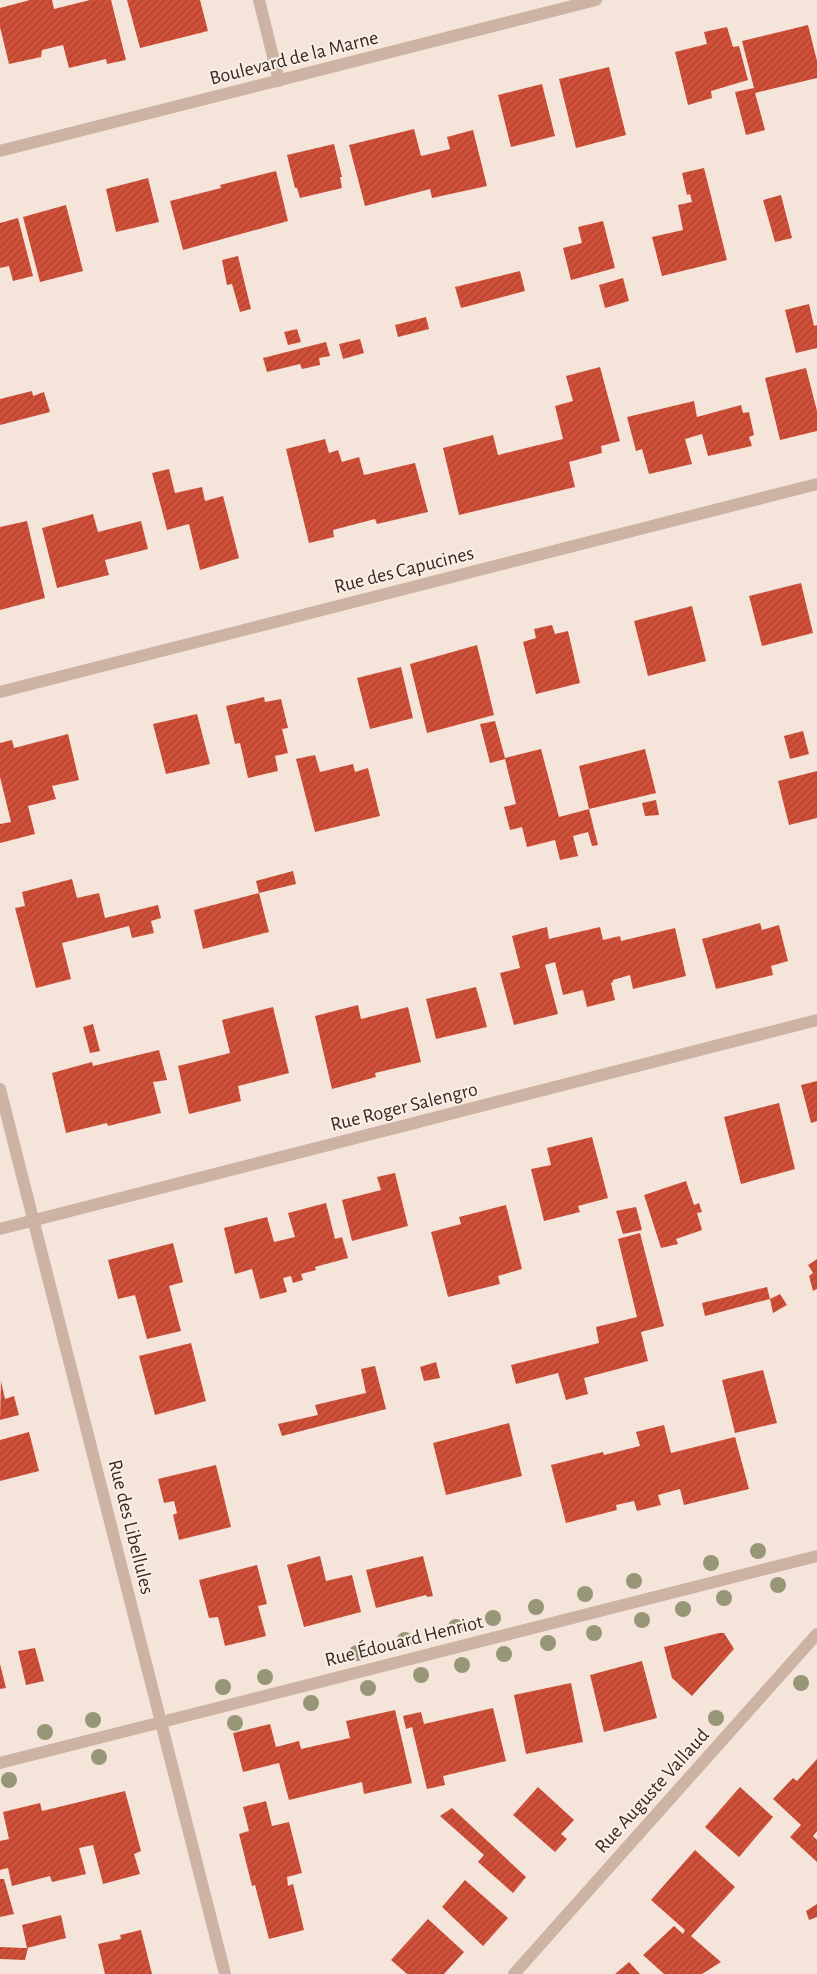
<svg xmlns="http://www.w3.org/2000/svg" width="817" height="1974" viewBox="0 0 817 1974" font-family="'Alegreya Sans',sans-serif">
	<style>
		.building { fill: url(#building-hatch) }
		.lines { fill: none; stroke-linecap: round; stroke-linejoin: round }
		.minor { stroke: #cdb3a3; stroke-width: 12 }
		.tree { fill: #979777 }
		.labels { text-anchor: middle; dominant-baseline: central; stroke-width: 4; stroke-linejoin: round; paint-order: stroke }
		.street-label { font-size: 20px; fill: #372a26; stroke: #fbefe5 }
	</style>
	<defs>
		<pattern id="building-hatch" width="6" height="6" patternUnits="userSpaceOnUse" patternTransform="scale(1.25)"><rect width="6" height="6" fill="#d15039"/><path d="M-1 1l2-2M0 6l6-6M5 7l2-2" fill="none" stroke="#aa4330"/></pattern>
	</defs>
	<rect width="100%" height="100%" fill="#f4e4d9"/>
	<!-- building -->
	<path class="building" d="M30 0H52L54 9 90 0H111L126 60 107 64 106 59 69 68 63 45 42 50 41 57 9 64 0 27V8Z
		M127 0H200L208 31 140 48Z
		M808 25 817 61V78L755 93 765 130 746 135 735 92 754 88 742 41Z
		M727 27 733 47 739 46 748 80 711 91 712 98 688 105 675 52 707 44 704 32Z
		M609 67 626 135 576 148 559 79Z
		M542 84 555 136 511 147 498 95Z
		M414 129 421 156 450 149 447 137 473 130 487 186 432 198 430 189 365 206 349 145Z
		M334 144 342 177H340L342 188 300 198 297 188H295L287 155Z
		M704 168 727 260 662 276 652 237 683 230 678 205 692 202 690 194 687 195 682 173Z
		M276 171 288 221 183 250 170 201 221 188 220 185Z
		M148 178 159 222 116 232 106 189Z
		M781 195 792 238 775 242 763 200Z
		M66 205 83 271 40 282 23 217Z
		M18 218 33 276 13 281 9 266 0 268V223Z
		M603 221 615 268 571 280 563 248 582 243 578 227Z
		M238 256 251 309 240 312 232 284 227 285 222 260Z
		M520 271 525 291 461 308 455 287Z
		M623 278 629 301 605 308 599 285Z
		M809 304 814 326 817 325V348L796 353 785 310Z
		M426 317 429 329 398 337 395 325Z
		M297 329 301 342 288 345 284 332Z
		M360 339 364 353 343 359 339 344Z
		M326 342 330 356 319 358 320 365 302 369 300 364 267 372 263 358Z
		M600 367 620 441 601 446 602 453 569 462 575 487 459 515 443 448 493 435 498 455 563 439 555 406 573 401 566 376Z
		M806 368 817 411V431L780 440 765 378Z
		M32 391 33 396 44 392 50 412 0 425V399Z
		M694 401 697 417 741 405 743 413 749 412 754 435 749 437 752 446 708 456 702 434 685 439 692 464 649 474 642 449 636 451 627 417Z
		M325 439 329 453 338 450 342 462 359 457 364 475 415 463 428 512 377 524 375 519 333 530 334 537 309 543 286 449Z
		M169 469 175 493 202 487 205 501 223 496 239 558 200 570 189 524 167 530 152 473Z
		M93 514 98 532 141 521 148 549 105 560 109 575 57 588 42 528Z
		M27 521 45 598 0 610V527Z
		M801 583 813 633 762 646 749 596Z
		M692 606 706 661 648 676 634 621Z
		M552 625 555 634 568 631 580 683 536 694 523 642 536 638 534 629Z
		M477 645 494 715 427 733 410 664Z
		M401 667 413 718 370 729 357 678Z
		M264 697 265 702 281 699 288 728 282 729 288 753 275 756 278 771 248 778 240 743 235 744 226 706Z
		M197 714 210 764 166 774 153 724Z
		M495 721 505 758 541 749 559 817 589 809 598 845 592 846 588 832 573 836 578 856 560 860 555 840 527 847 522 827 510 830 504 807 516 804 505 759 490 763 480 724Z
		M803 731 809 754 790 759 784 736Z
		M68 734 79 780 52 786 56 799 28 806 35 834 0 843V824L11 822 0 777V743L12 740 14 748Z
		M645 749 656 793 589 809 579 766Z
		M315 755 320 772 353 764 355 772 368 768 380 816 315 832 296 759Z
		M817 771V818L789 825 778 781Z
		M656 800 659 815 645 816 642 803Z
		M293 871 296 884 259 893 256 881Z
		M72 879 77 898 99 893 105 918 158 905 161 918 151 921 154 933 132 938 129 926 62 943 71 979 36 988 15 908 25 906 22 892Z
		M259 893 269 932 203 949 194 910Z
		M760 923 762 930 779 925 788 961 771 966 773 975 716 989 702 939Z
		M547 927 549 939 600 927 603 940 620 936 621 941 675 928 686 976 633 989 630 975 613 980V982L611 983 615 1000 587 1007 583 990 563 995 555 962 545 965 558 1014 514 1025 500 973 520 968 512 936Z
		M476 987 487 1027 436 1039 426 999Z
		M358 1005 361 1019 408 1007 421 1062 375 1073 376 1077 332 1089 315 1016Z
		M273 1007 289 1073 238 1086 241 1101 189 1114 178 1066 230 1053 222 1020Z
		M93 1024 100 1051 90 1053 83 1027Z
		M159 1050 167 1080 153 1082 161 1113 108 1126 107 1123 66 1133 52 1073 92 1062 93 1066Z
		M817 1081V1121L811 1123 801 1085Z
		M779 1103 795 1169 741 1184 724 1117Z
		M592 1137 608 1198 578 1206 580 1212 544 1221 531 1169 551 1165 547 1148Z
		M395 1173 408 1226 352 1241 342 1200 381 1190 377 1177Z
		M686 1181 694 1205 699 1203 702 1212 697 1213 702 1230 676 1239 678 1244 661 1248 644 1195Z
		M326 1203 335 1239 342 1237 348 1258 315 1267 316 1270 301 1274 303 1280 293 1283 291 1276 283 1278 287 1292 260 1299 252 1269 235 1274 224 1228 267 1217 274 1242 295 1237 288 1213Z
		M506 1205 522 1269 498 1276 500 1284 448 1297 431 1232 461 1224 459 1217Z
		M636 1207 642 1230 623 1234 616 1211Z
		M640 1233 664 1326 641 1332 648 1361 584 1378 588 1394 566 1400 558 1373 516 1384 511 1365 599 1343 596 1327 637 1317 618 1239Z
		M173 1243 183 1282 169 1286 181 1331 147 1339 135 1295 118 1299 108 1260Z
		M817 1259V1289L813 1291 809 1276 813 1273 808 1265Z
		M767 1287 770 1299 705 1316 702 1303Z
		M780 1294 787 1305 773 1313 770 1299Z
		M191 1343 206 1401 155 1415 139 1356Z
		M436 1362 440 1378 424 1381 420 1367Z
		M375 1366 386 1409 282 1436 278 1424 318 1415 315 1405 366 1393 361 1369Z
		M763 1370 777 1423 735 1433 722 1380Z
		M1 1381 5 1399 14 1396 19 1415 0 1420Z
		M509 1423 522 1476 446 1495 433 1443Z
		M664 1425 671 1453 735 1437 749 1489 684 1505 680 1489 658 1495 661 1505 637 1511 634 1501 616 1505 617 1510 566 1523 551 1465 603 1452 604 1455 640 1446 636 1432Z
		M29 1432 39 1471 0 1481V1440Z
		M216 1465 231 1527 179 1540 173 1515 177 1513 174 1501 164 1503 158 1479Z
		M320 1556 326 1581 352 1575 361 1612 304 1627 287 1565Z
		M423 1556 433 1596 427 1597 426 1595 376 1608 366 1570Z
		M257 1565 267 1604 258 1606 266 1636 225 1646 218 1617 209 1618 199 1580Z
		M719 1633H724L734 1649 692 1696 672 1678 664 1647Z
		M35 1648 44 1681 26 1685 18 1651Z
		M642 1661 657 1718 604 1732 590 1675Z
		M0 1664 6 1688 0 1689Z
		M571 1683 583 1742 526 1754 514 1695Z
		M493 1708 506 1761 443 1776 445 1785 427 1789 412 1727 406 1729 403 1716 421 1712 424 1724Z
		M395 1710 412 1783 364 1794 362 1782 289 1800 279 1763 243 1772 233 1733 270 1724 276 1747 299 1741 301 1749 350 1738 346 1721Z
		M817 1759V1831L813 1836 817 1840V1862L790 1837 801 1825 773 1799 793 1778 797 1781Z
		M538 1787 574 1820 561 1834 567 1839 555 1852 513 1815Z
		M740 1787 773 1817 739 1857 705 1827Z
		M125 1791 141 1851 134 1854 140 1874 103 1884 93 1845 79 1848 86 1874 52 1882 50 1876 12 1886 8 1868 0 1870V1841L9 1839 3 1812 40 1803 42 1811Z
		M266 1801 272 1826 289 1822 302 1873 287 1877 288 1886 293 1884 304 1930 269 1939 255 1885 252 1886 239 1834 249 1831 243 1807Z
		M452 1808 526 1877 513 1893 478 1862 484 1855 440 1816Z
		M695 1850 735 1887 691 1936 721 1962 702 1974H664L643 1955 674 1926 683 1934 685 1930 651 1900Z
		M0 1879H4L14 1914 0 1917Z
		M465 1880 508 1918 483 1946 442 1907Z
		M817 1904V1917L809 1920 806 1911Z
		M61 1915 66 1938 27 1948 22 1925Z
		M428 1919 464 1952 444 1974H407L391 1960Z
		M141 1930 152 1974H105L98 1944 121 1939 120 1935Z
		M0 1947 22 1948H28L25 1960 0 1959Z
		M629 1962 640 1974H615Z"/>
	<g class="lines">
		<!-- minor -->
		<path class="minor" d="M259 0 279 81
			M0 151 596 0
			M0 692 817 484
			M0 1089 225 1974
			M0 1229 817 1020
			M0 1763 817 1556
			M514 1974 817 1634"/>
	</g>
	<!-- trees -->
	<g class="tree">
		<circle cx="758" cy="1551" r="8"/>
		<circle cx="711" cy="1563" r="8"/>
		<circle cx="634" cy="1581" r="8"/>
		<circle cx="778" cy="1585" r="8"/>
		<circle cx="585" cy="1594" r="8"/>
		<circle cx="724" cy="1598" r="8"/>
		<circle cx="536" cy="1607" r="8"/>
		<circle cx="683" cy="1609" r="8"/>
		<circle cx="493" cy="1618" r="8"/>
		<circle cx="642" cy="1620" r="8"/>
		<circle cx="456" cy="1627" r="8"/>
		<circle cx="594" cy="1633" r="8"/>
		<circle cx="405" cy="1640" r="8"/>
		<circle cx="548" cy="1643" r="8"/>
		<circle cx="357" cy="1653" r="8"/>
		<circle cx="504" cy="1654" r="8"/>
		<circle cx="462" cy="1665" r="8"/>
		<circle cx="421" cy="1675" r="8"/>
		<circle cx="265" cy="1677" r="8"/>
		<circle cx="801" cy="1683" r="8"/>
		<circle cx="223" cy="1687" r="8"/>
		<circle cx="368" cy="1688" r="8"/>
		<circle cx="311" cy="1703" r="8"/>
		<circle cx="716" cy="1718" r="8"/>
		<circle cx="93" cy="1720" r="8"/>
		<circle cx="235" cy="1723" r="8"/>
		<circle cx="45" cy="1732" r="8"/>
		<circle cx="99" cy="1757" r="8"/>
		<circle cx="9" cy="1780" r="8"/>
	</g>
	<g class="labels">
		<!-- street labels -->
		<g class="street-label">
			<text transform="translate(294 58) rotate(-14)">Boulevard de la Marne</text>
			<text transform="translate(404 570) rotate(-14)">Rue des Capucines</text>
			<text transform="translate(404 1107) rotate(-14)">Rue Roger Salengro</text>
			<text transform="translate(131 1527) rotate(76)">Rue des Libellules</text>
			<text transform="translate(404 1641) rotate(-14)">Rue Édouard Henriot</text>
			<text transform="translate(652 1791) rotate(-48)">Rue Auguste Vallaud</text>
		</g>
	</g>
</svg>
